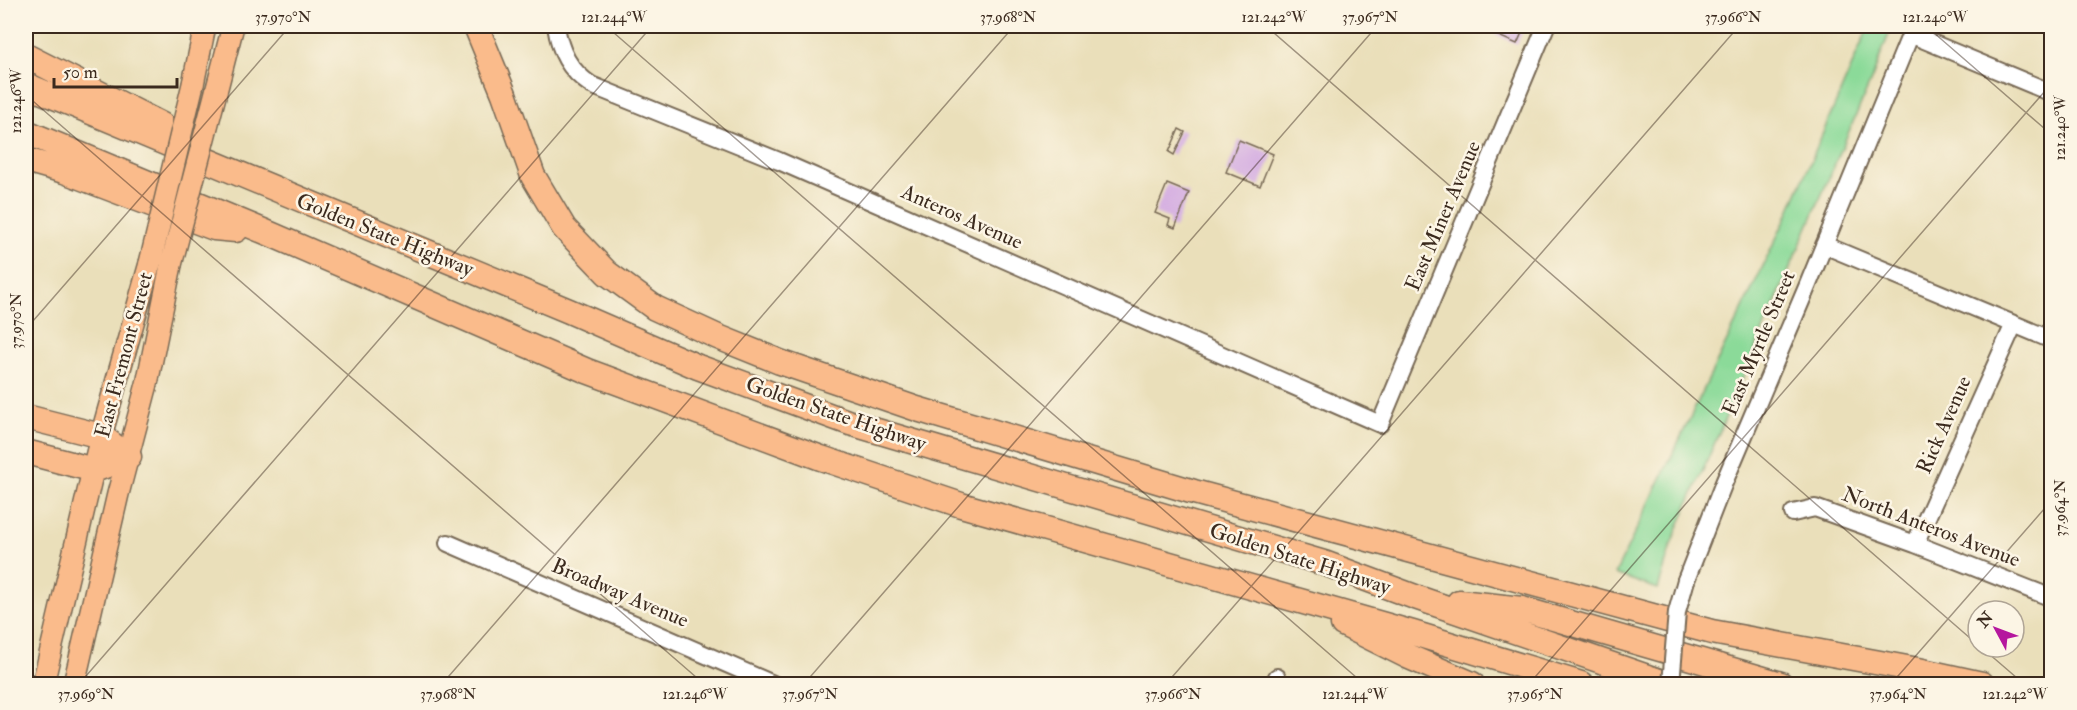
<svg xmlns="http://www.w3.org/2000/svg" width="2077" height="710" viewBox="0 0 2077 710" font-family="'IM FELL Double Pica',serif">
	<style>
		.green { fill: #8bda99; stroke: #63825c; stroke-width: 1.5 }
		.building { fill: #d3abe1 }
		.lines { fill: none; stroke-linecap: round; stroke-linejoin: round }
		.minor-casing { stroke: #786955; stroke-width: 20 }
		.major-casing { stroke: #786955; stroke-width: 24 }
		.highway-casing { stroke: #786955; stroke-width: 27 }
		.minor { stroke: #fff; stroke-width: 16 }
		.major { stroke: #fabb8b; stroke-width: 21 }
		.highway { stroke: #fabb8b; stroke-width: 24 }
		.minor-bridge-casing { stroke: #786955; stroke-width: 20; stroke-linecap: butt }
		.major-bridge-casing { stroke: #786955; stroke-width: 24; stroke-linecap: butt }
		.minor-bridge { stroke: #fff; stroke-width: 16 }
		.major-bridge { stroke: #fabb8b; stroke-width: 21 }
		.ticks { fill: none; stroke: #3b2a1e; stroke-width: 1.5; stroke-opacity: 0.45 }
		.labels { text-anchor: middle; dominant-baseline: central; stroke-width: 5; stroke-linejoin: round; paint-order: stroke }
		.street-label { font-size: 21px; fill: #3b2a1e; stroke: #fcf5e5 }
		.neatline { fill: none; stroke: #3b2a1e; stroke-width: 2 }
		.ticks-label { font-size: 15px; text-anchor: middle; fill: #3b2a1e }
	</style>
	<rect width="100%" height="100%" fill="#fcf5e5"/>
	<filter id="ink" filterUnits="userSpaceOnUse"><feTurbulence type="fractalNoise" baseFrequency=".0167" numOctaves="2"/><feDisplacementMap in="SourceGraphic" scale="12" xChannelSelector="R" yChannelSelector="G"/><feConvolveMatrix kernelMatrix="1 2 1 2 8 2 1 2 1" color-interpolation-filters="sRGB"/></filter>
	<filter id="wash" filterUnits="userSpaceOnUse"><feTurbulence type="fractalNoise" baseFrequency=".008" numOctaves="4" result="noise"/><feDisplacementMap in="SourceGraphic" scale="24" xChannelSelector="R" yChannelSelector="G"/><feGaussianBlur stdDeviation="1.35" result="paint"/><feColorMatrix in="noise" values="0 0 0 0 0 0 0 0 0 0 0 0 0 0 0 0 0 1.4 0 .05"/><feComposite in="paint" operator="in"/></filter>
	<g filter="url(#wash)">
		<rect width="100%" height="100%" fill="#eadfba"/>
		<!-- green -->
		<path class="green" d="M1869 26H1892L1872 78 1672 542 1658 589 1615 574 1788 214Z"/>
		<g id="blocks">
			<!-- building -->
			<path class="building" d="M1498 26H1525L1517 44 1494 34Z
				M1179 129 1185 132 1174 155 1169 152Z
				M1239 140 1273 154 1260 186 1226 172Z
				M1167 184 1189 193 1175 228 1168 225 1170 219 1155 213Z"/>
		</g>
	</g>
	<g filter="url(#ink)">
		<use href="#blocks" fill-opacity="0" stroke="#786955" stroke-width="1.5"/>
		<g class="lines">
			<defs>
				<path id="minor" d="M556 26C560 52 569 70 591 85L779 161 1380 424 1546 26
					M1910 34 2052 93
					M1824 245 2052 340
					M1793 513 1815 508 1915 544 2052 598
					M448 543 773 684
					M1915 544 2014 324
					M1686 580 1723 485 1807 287 1914 26
					M1274 684 1277 677"/>
				<path id="major" d="M193 84 205 26
					M216 92 233 26
					M43 684 101 436 150 263
					M74 684 118 494 147 384 171 265"/>
				<path id="highway" d="M476 26 504 94 533 176 564 228 607 273 655 308 718 337 780 362 917 409 1194 492 1712 632 1918 670 1982 684
					M26 56 162 125 181 151
					M26 85 569 311 698 367 850 423 1324 563 1415 597 1668 684
					M26 132 268 233 587 371 821 458 961 505 1413 633 1581 684
					M26 160 64 171 214 228 236 230
					M26 417 101 436 129 457
					M26 452 94 470 129 457
					M1459 602 1522 609 1781 684
					M1343 624 1407 656 1472 684"/>
			</defs>
			<!-- minor casing -->
			<use href="#minor" class="minor-casing"/>
			<!-- major casing -->
			<use href="#major" class="major-casing"/>
			<!-- highway casing -->
			<use href="#highway" class="highway-casing"/>
			<!-- minor -->
			<use href="#minor" class="minor"/>
			<!-- major -->
			<use href="#major" class="major"/>
			<!-- highway -->
			<use href="#highway" class="highway"/>
			<defs>
				<path id="minor-bridge" d="M1671 684 1677 612 1686 580"/>
				<path id="major-bridge" d="M150 263 193 84
					M171 265 216 92"/>
			</defs>
			<!-- minor-bridge casing -->
			<use href="#minor-bridge" class="minor-bridge-casing"/>
			<!-- major-bridge casing -->
			<use href="#major-bridge" class="major-bridge-casing"/>
			<!-- minor-bridge -->
			<use href="#minor-bridge" class="minor-bridge"/>
			<!-- major-bridge -->
			<use href="#major-bridge" class="major-bridge"/>
		</g>
	</g>
	<!-- ticks -->
	<path class="ticks" d="M606 26 1364 684M1266 26 1978 645M1926 26 2052 135M26 95 704 684M26 329 290 26M1981 647 2024 684M26 669 44 684M79 684 652 26M442 684 1014 26M804 684 1377 26M1166 684 1739 26M1529 684 2052 83M1891 684 2052 500"/>
	<g class="labels">
		<!-- street labels -->
		<g class="street-label">
			<text transform="translate(1443 216) rotate(-67)">East Miner Avenue</text>
			<text transform="translate(962 217) rotate(24)">Anteros Avenue</text>
			<text transform="translate(385 235) rotate(22)">Golden State Highway</text>
			<text transform="translate(1759 343) rotate(-67)">East Myrtle Street</text>
			<text transform="translate(124 355) rotate(-75)">East Fremont Street</text>
			<text transform="translate(836 414) rotate(19)">Golden State Highway</text>
			<text transform="translate(1944 425) rotate(-66)">Rick Avenue</text>
			<text transform="translate(1931 527) rotate(21)">North Anteros Avenue</text>
			<text transform="translate(1300 559) rotate(18)">Golden State Highway</text>
			<text transform="translate(620 593) rotate(23)">Broadway Avenue</text>
		</g>
	</g>
	<!-- margin -->
	<rect width="2077" height="710" fill="none" stroke="#fcf5e5" stroke-width="66"/>
	<!-- north arrow -->
	<g transform="translate(1996 629) rotate(311)"><circle r="28" fill="#fcf5e5" stroke="#afa495" stroke-width="1.5"/>
	<path d="M0-4.5L10 22L0 15L-10 22Z" fill="#b5179e"/>
	<text y="-9" font-size="16" font-weight="bold" text-anchor="middle" fill="#3b2a1e">N</text>
	</g>
	<!-- scale -->
	<path d="M54 78v9h123v-9" fill="none" stroke="#3b2a1e" stroke-width="3"/>
	<text x="63" y="78" font-size="18" fill="#3b2a1e" stroke="#fcf5e5" stroke-width="4.5" paint-order="stroke">50 m</text>
	<rect x="33" y="33" width="2011" height="644" class="neatline"/>
	<g class="ticks-label">
		<text x="283" y="22">37.970°N</text>
		<text x="614" y="22">121.244°W</text>
		<text x="1008" y="22">37.968°N</text>
		<text x="1274" y="22">121.242°W</text>
		<text x="1370" y="22">37.967°N</text>
		<text x="1733" y="22">37.966°N</text>
		<text x="1935" y="22">121.240°W</text>
		<text transform="translate(16 101) rotate(-90)" y="5">121.246°W</text>
		<text transform="translate(2060 128) rotate(-90)" y="5">121.240°W</text>
		<text transform="translate(16 321) rotate(-90)" y="5">37.970°N</text>
		<text transform="translate(2060 508) rotate(-90)" y="5">37.964°N</text>
		<text x="86" y="699">37.969°N</text>
		<text x="448" y="699">37.968°N</text>
		<text x="695" y="699">121.246°W</text>
		<text x="810" y="699">37.967°N</text>
		<text x="1173" y="699">37.966°N</text>
		<text x="1355" y="699">121.244°W</text>
		<text x="1535" y="699">37.965°N</text>
		<text x="1898" y="699">37.964°N</text>
		<text x="2015" y="699">121.242°W</text>
	</g>
</svg>
